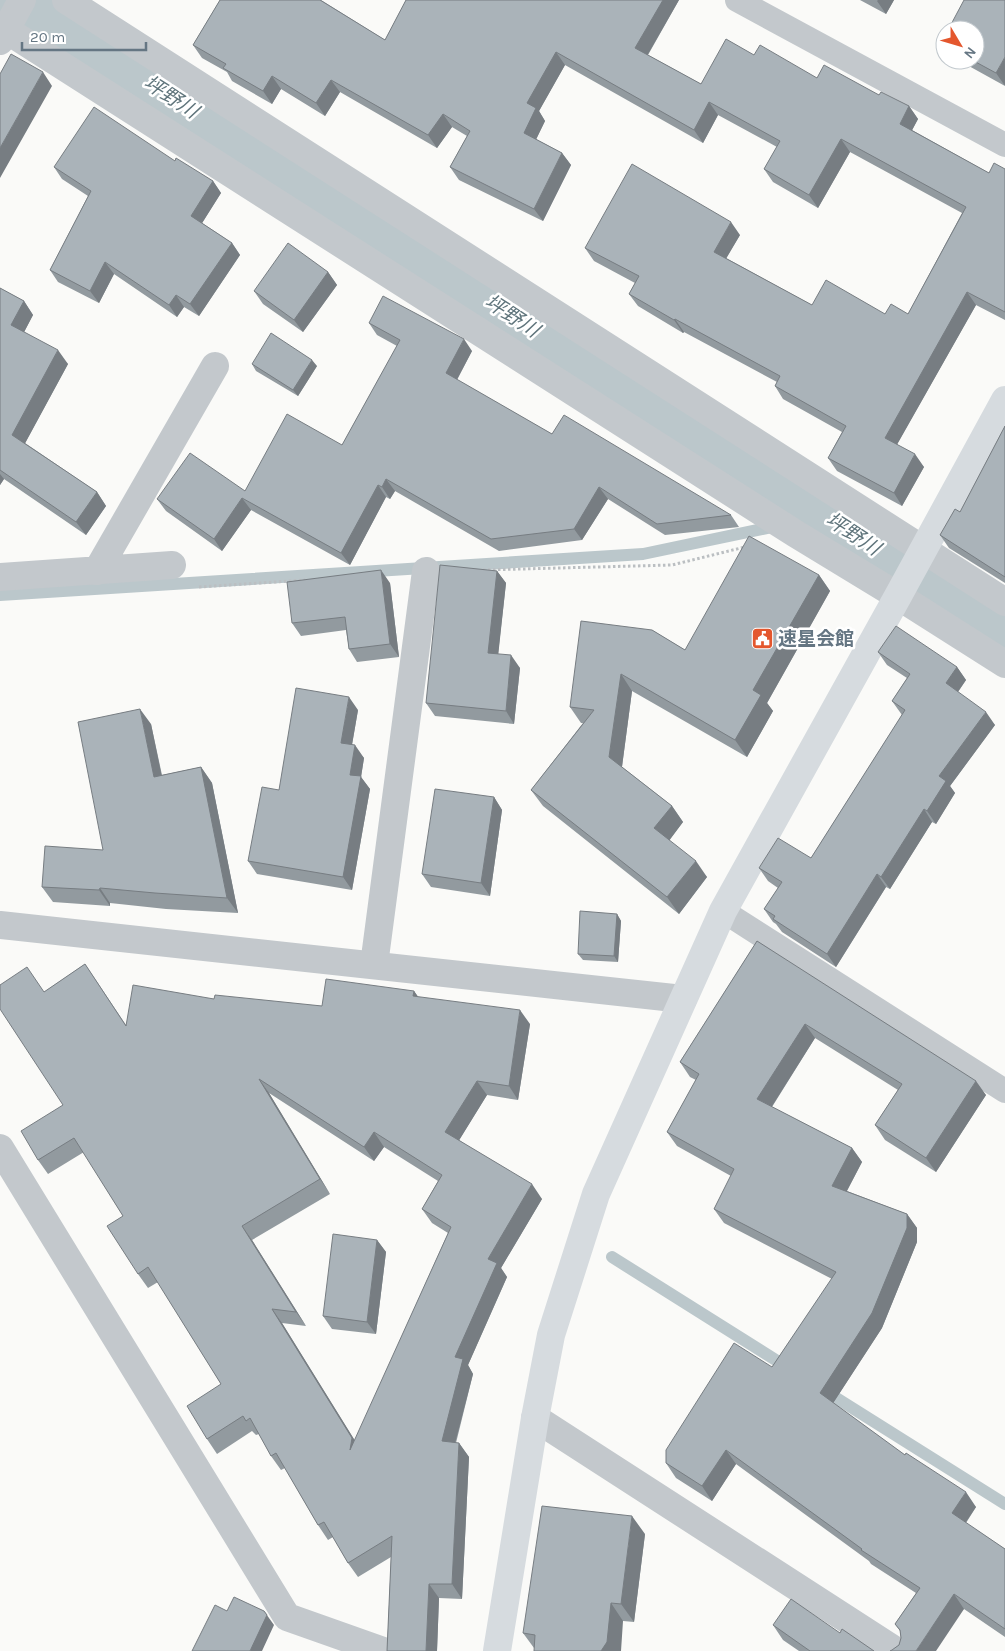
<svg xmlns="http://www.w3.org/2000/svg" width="1005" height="1651" viewBox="0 0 1005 1651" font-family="Karla,'Noto Sans JP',sans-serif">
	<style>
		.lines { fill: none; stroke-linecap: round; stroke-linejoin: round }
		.stream { stroke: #bbc7cb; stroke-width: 12 }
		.river { stroke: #bbc7cb; stroke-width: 74 }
		.path { stroke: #bbbfc2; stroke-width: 3; stroke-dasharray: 2.5 2.5; stroke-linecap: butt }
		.lane { stroke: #c3c8cc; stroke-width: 24 }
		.street { stroke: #c3c8cc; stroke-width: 28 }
		.secondary { stroke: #d6dbdf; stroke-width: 28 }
		.wall { fill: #929a9f; fill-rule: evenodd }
		.shaded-wall { fill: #777d82 }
		.building { fill: #aab3b9; stroke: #777d82; fill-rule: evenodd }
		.labels { text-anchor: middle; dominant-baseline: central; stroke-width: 5; stroke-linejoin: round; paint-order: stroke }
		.poi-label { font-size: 19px; font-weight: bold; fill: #657683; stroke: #fff; text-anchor: start }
		.water-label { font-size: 20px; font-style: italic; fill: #60757c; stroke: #fff }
	</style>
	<rect width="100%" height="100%" fill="#fafaf8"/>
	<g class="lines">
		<!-- stream -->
		<path class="stream" d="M0 595 643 554 825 516
			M612 1257 790 1369
			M822 1389 1005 1504"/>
		<!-- river -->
		<path class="river" d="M19 0 1005 631"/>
		<!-- path -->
		<path class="path" d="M483 570 672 565 745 547
			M199 587 305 580"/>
		<!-- lane -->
		<path class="lane" d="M737 0 1005 145
			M723 911 1005 1091"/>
		<!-- street -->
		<path class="street" d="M66 0 1005 602
			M0 26 796 534 898 596 1005 664
			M0 41 22 0
			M97 571 215 366
			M0 577 172 565
			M0 925 683 999
			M374 965 426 571
			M0 1148 287 1617 383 1651
			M535 1418 896 1651"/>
		<!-- secondary -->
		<path class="secondary" d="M497 1651 535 1418 551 1335 596 1194 723 911 898 596 1005 400"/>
	</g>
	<!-- wall -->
	<path class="wall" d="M220 0H321L385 40 406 0H679L648 55 701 84 754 55 817 78 879 95 909 106 918 119 912 130 989 173 1005 169V320L976 305 897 444 924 467 902 506 837 471 828 458 842 432 783 399 775 386 777 382 684 332 683 333 638 306 629 294 635 283 594 261 585 248 740 235 726 258 812 305 885 314H908L962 213 850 152 818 208 773 182 764 169 777 147 718 115 703 143 565 65 539 111 545 121 536 139 562 153 571 165 543 221 459 180 450 167 467 136 452 127 437 148 340 92 325 116 281 89 272 104 232 81 227 72 202 58 193 45Z
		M860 0H894L886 14Z
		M964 0 1005 86 958 60H975Z
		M175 161 213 181 221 193 202 223 232 243 240 255 199 316 184 307 177 317 114 274 99 303 58 282 50 270 88 196 62 179 54 167Z
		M328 272 337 285 303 332 263 304 254 291Z
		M0 288 24 301 33 315 24 332 68 364 25 443 97 492 106 506 86 535 4 479 0 485Z
		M369 323 472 351 457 380 552 434 731 515 739 527 665 535 608 499 582 540 499 551 395 491 390 499 386 497 350 565 251 510 222 551 166 511 157 499 245 491 342 445 397 346 377 335Z
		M252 364 317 366 298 396 256 371Z
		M1005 426V583L949 548 940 535 960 512Z
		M497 571 506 583 498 654 520 668 514 724 435 716 426 703Z
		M819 575 830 591 767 703 773 711 747 757 632 691 622 767 672 806 683 822 669 840 707 877 679 914 543 806 531 790 583 723H581L570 707 652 630 685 650Z
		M390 583 399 657 357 662 349 649 346 630 301 636 292 623Z
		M878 652 957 667 966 680 958 692 995 725 950 786 955 793 936 824 932 822 890 889 886 887 836 967 782 932 776 924 773 922 764 909 778 888 768 881 759 868 811 858 902 715 892 701 907 678 887 665Z
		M358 710 352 745 364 758 361 777 370 789 352 890 257 874 248 861 279 790Z
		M151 724 162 775 201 767 212 783 238 913 166 909 110 903V906L53 902 42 887 103 850Z
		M494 797 502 810 490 896 431 887 422 874Z
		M617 914 621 921 618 962 583 960 578 954Z
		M757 941 986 1095 936 1172 885 1140 875 1125 898 1090 815 1038 772 1107 852 1148 862 1162 847 1191 907 1214 917 1228V1242L882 1328 833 1403 976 1507 966 1523 1005 1549V1637L964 1609 892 1650 899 1645 901 1638 900 1631 895 1624 916 1593 871 1564 869 1561 736 1464 712 1501 676 1478 666 1463 772 1367 832 1279 724 1223 714 1209 731 1176 677 1146 667 1132 696 1080 690 1077 680 1062Z
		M85 964 126 1025 214 999 322 1006 414 991 418 997 530 1024 518 1100 487 1095 459 1140 542 1199 501 1268 507 1277 468 1365 473 1374 456 1443H459L469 1457 462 1599 439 1598 437 1651H387L391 1557 358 1577 348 1563 333 1537 328 1540 318 1525 285 1468 281 1470 271 1456 259 1434 256 1435 252 1431 217 1454 207 1439 221 1384 158 1282 148 1288 138 1274 123 1216 84 1152 48 1174 38 1160 63 1105 44 992ZM269 1093 374 1161 384 1147 438 1181 422 1209 432 1223 448 1233 355 1441 282 1323 306 1326 252 1240 330 1194Z
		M377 1240 386 1252 376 1334 332 1329 323 1316Z
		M645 1534 634 1622 623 1621 534 1648 523 1633Z
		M773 1625 840 1633 874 1651H799L783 1640Z"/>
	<!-- shaded-wall -->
	<path class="shaded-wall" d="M663 0H679L644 61 635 48Z
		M878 0H894L886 14 877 1Z
		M556 52 565 65 539 111 545 121 533 146 524 133 527 103Z
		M1005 57V86L996 73Z
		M43 72 52 86 0 178V148Z
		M272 76 281 89 272 104 263 91Z
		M331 80 340 92 325 116 316 103Z
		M709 102 718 115 703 143 694 130Z
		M909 106 918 119 909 136 900 124Z
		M443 114 452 127 437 148 428 135Z
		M841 139 850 152 818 208 809 195Z
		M562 153 571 165 543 221 534 209Z
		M213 181 221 193 199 228 191 216Z
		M731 222 740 235 723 264 714 252Z
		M232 243 240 255 199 316 190 304Z
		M105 262 114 274 99 303 90 291Z
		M328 272 337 285 303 332 294 320Z
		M967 292 976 305 894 450 885 438Z
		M176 295 184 307 177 317 169 305Z
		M24 301 33 315 21 338 11 325Z
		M675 319 684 332 683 333 674 320Z
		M464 339 472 351 454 385 446 373Z
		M58 350 68 364 22 449 12 435Z
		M312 360 317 366 298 396 293 390Z
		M915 454 924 467 902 506 894 493Z
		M0 474 4 479 0 485Z
		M386 479 395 491 390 499 382 487Z
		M378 485 386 497 350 565 341 553Z
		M599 487 608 499 582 540 574 529Z
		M97 492 106 506 86 535 76 522Z
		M242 498 251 510 222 551 214 539Z
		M381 570 390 583 399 657 390 644Z
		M497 571 506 583 497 666 488 653Z
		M819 575 830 591 767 703 773 711 747 757 735 740 753 690Z
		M511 655 520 668 514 724 506 711Z
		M957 667 966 680 955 696 946 683Z
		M621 674 632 691 621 774 609 757Z
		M349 697 358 710 350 756 341 743Z
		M140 709 151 724 165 792 154 777Z
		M986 712 995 725 950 786 955 793 936 824 927 811 939 776Z
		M355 745 364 758 361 777 370 789 352 890 343 877 350 775Z
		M201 767 212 783 238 913 227 898Z
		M494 797 502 810 490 896 481 883Z
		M672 806 683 822 666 845 654 828Z
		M924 809 932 822 890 889 881 877Z
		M696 861 707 877 679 914 667 897Z
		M877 874 886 887 836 967 827 954Z
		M100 888 110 903V906L99 890Z
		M617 914 621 921 618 962 614 956Z
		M414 991 424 1005 413 996Z
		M520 1010 530 1024 518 1100 509 1086Z
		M805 1024 815 1038 767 1114 757 1099Z
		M259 1079 269 1093 330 1194 320 1179Z
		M477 1081 487 1095 455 1147 445 1132Z
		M976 1081 986 1095 936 1172 926 1158Z
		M374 1132 384 1147 374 1161 364 1147Z
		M852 1148 862 1162 842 1200 832 1186Z
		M532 1184 542 1199 501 1268 507 1277 468 1365 473 1374 452 1455 442 1441 455 1357 488 1259Z
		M907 1214 917 1228V1242L882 1328 830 1408 820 1393Z
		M242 1226 252 1240 306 1326 296 1312Z
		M377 1240 386 1252 376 1334 367 1322Z
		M272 1309 282 1323 362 1452 360 1464Z
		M459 1443 469 1457 462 1599 452 1584Z
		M726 1450 736 1464 712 1501 702 1486Z
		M966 1492 976 1507 962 1528 952 1513Z
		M632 1516 645 1534 634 1622 621 1604Z
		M429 1584 439 1598 437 1651H426Z
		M954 1594 964 1609 936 1651H916Z
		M611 1603 623 1621 621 1651H601Z
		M264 1611 274 1625 262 1651H250Z"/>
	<!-- building -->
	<path class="building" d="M220 0H320L385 40 406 0H663L635 48 701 84 726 39 754 55 760 45 817 78 824 65 879 95 881 92 909 106 900 124 989 173 994 163 1005 169V312L967 292 885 438 915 454 894 493 828 458 846 426 775 386 780 376 675 319 674 320 629 294 639 276 585 248 632 164 731 222 714 252 812 305 826 280 885 314 891 304 908 314 966 207 841 139 809 195 764 169 780 141 709 102 694 130 556 52 527 103 536 108 524 133 562 153 534 209 450 167 470 131 443 114 428 135 331 80 316 103 272 76 263 91 223 68 226 64 193 45Z
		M964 0H1005V57L996 73 972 60H975V30H948Z
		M945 35V45L941 43Z
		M11 54 43 72 0 148V74Z
		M94 107 175 161 176 158 213 181 191 216 232 243 190 304 176 295 169 305 105 262 90 291 50 270 91 191 54 167Z
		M288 243 328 272 294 320 254 291Z
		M0 288 24 301 11 325 58 350 12 435 97 492 76 522 0 470Z
		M383 296 464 339 446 373 552 434 564 415 731 515 657 524 599 487 574 529 491 539 386 479 382 487 378 485 341 553 242 498 214 539 157 499 190 453 245 491 287 414 342 445 400 340 369 323Z
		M271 333 312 360 293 390 252 364Z
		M1005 426V577L940 535 955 509 960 512Z
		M749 536 819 575 753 690 761 695 735 740 621 674 609 757 672 806 654 828 696 861 667 897 531 790 594 710 570 707 581 621 652 630 685 650Z
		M440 565 497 571 488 653 511 655 506 711 426 703Z
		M381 570 390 644 349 649 345 617 292 623 287 582Z
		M896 626 957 667 946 683 986 712 939 776 946 781 927 811 924 809 881 877 877 874 827 954 773 919 775 916 764 909 782 882 759 868 778 838 811 858 905 710 892 701 910 674 878 652Z
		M296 688 349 697 341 743 355 745 350 775 361 776 343 877 248 861 262 787 279 790Z
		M140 709 154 777 201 767 227 898 155 893 100 888 99 890 42 887 45 846 103 850 78 722Z
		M435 789 494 797 481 883 422 874Z
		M580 911 617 914 614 956 578 954Z
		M757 941 976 1081 926 1158 875 1125 902 1084 805 1024 757 1099 852 1148 832 1186 907 1214V1228L872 1313 820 1393 905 1455 906 1453 966 1492 952 1513 1005 1549V1629L954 1594 916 1651H890L892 1650 899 1645 901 1638 900 1630 895 1624 920 1588 861 1550 862 1549 726 1450 702 1486 666 1463V1450L734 1343 772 1367 836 1272 714 1209 734 1169 667 1132 699 1074 680 1062Z
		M85 964 126 1026 133 985 214 999 215 995 322 1006 326 979 414 991 413 996 520 1010 509 1086 477 1081 445 1132 532 1184 488 1259 497 1263 455 1357 463 1359 442 1441 459 1443 452 1584H429L426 1651H387L392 1536 348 1563 324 1522 318 1525 276 1453 271 1456 250 1418 246 1421 243 1416 207 1439 187 1406 221 1384 148 1267 138 1274 107 1226 123 1216 74 1138 38 1160 21 1131 63 1105 0 1009V985L27 967 44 992ZM259 1079 364 1147 374 1132 442 1175 422 1209 451 1227 350 1450 352 1438 272 1309 296 1312 242 1226 320 1179Z
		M333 1234 377 1240 367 1322 323 1316Z
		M542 1506 632 1516 621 1604 611 1603 607 1642 601 1651H534L535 1635 523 1633Z
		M234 1597 264 1611 267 1615 250 1651H192L215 1605 227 1611Z
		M791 1599 840 1633 842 1629 874 1651H810L773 1625Z"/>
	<!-- icons -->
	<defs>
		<symbol id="civic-square" viewBox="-11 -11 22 22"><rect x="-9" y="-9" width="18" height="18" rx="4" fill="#e4572e" stroke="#fff"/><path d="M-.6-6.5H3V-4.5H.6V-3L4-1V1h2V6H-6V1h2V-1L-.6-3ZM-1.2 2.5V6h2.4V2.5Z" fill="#fff"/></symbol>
	</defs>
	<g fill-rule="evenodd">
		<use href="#civic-square" x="750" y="626" width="25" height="25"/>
	</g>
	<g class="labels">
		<!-- poi labels -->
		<g class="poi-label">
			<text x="778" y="639">速星会館</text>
		</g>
		<!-- water labels -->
		<g class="water-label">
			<text transform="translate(171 97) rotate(33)">坪野川</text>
			<text transform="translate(512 316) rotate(33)">坪野川</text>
			<text transform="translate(853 534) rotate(33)">坪野川</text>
		</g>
	</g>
	<!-- north arrow -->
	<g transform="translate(960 45) rotate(128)"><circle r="24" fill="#ffffff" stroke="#c1c8cd"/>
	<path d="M0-4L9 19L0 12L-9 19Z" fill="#e4572e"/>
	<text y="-8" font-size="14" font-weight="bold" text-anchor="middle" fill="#657683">N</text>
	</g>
	<!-- scale -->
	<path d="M22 42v8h124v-8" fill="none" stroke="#657683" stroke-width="2.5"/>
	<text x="30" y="42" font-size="15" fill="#657683" stroke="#ffffff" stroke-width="4" paint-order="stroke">20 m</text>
</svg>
